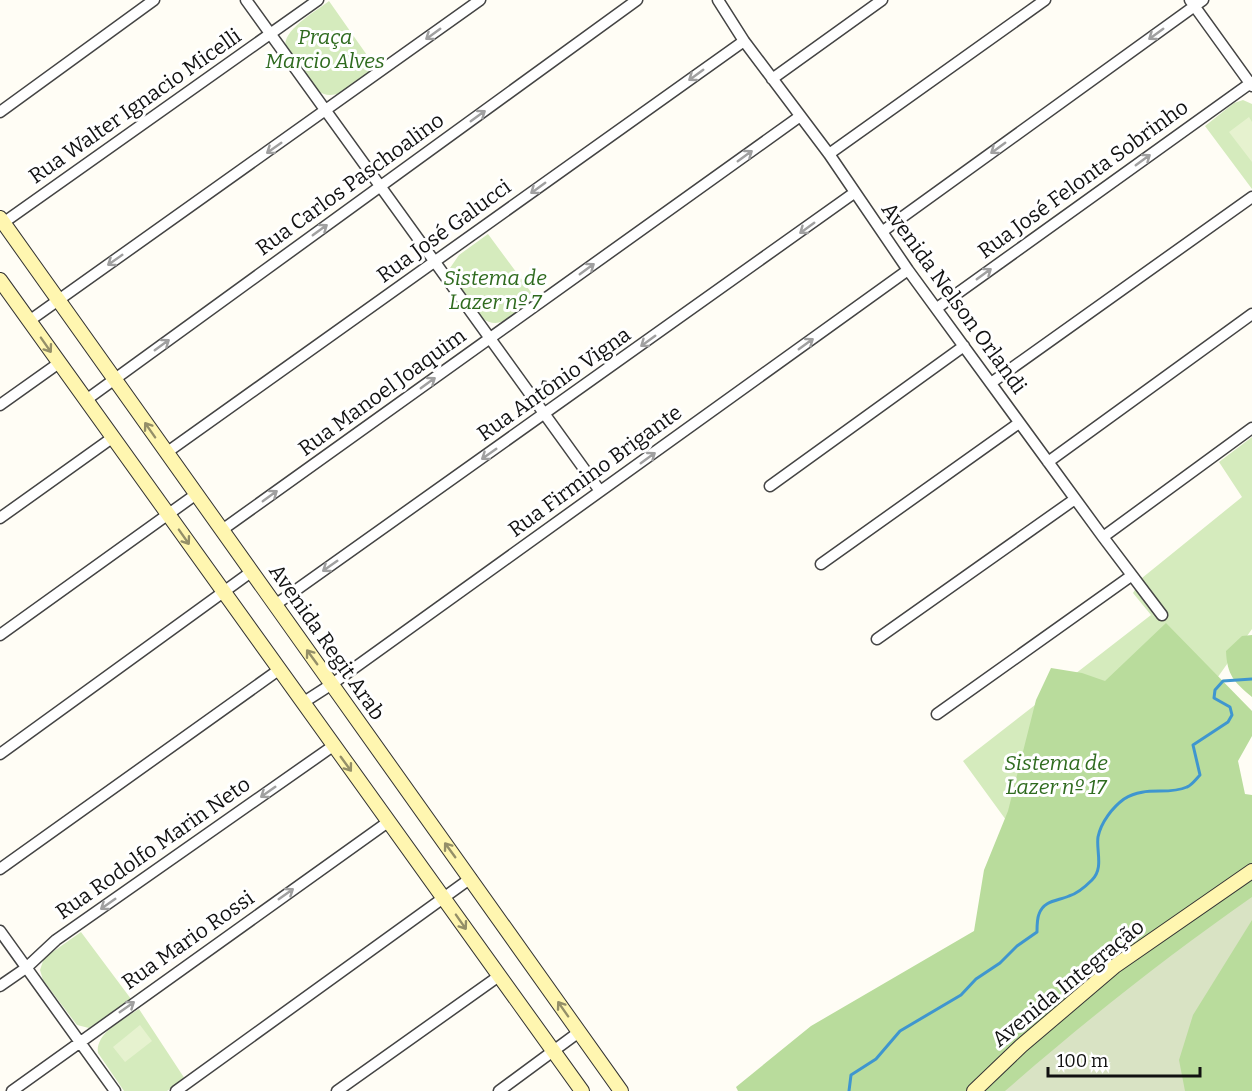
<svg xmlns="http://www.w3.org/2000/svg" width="1252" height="1091" viewBox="0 0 1252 1091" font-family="Bitter,serif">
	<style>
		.green { fill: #d5ebbd }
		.forest { fill: #b9dc9c }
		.cemetery { fill: #d9e3c4 }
		.pitch { fill: #e6f2cf }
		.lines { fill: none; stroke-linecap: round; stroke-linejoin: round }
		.stream { stroke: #3f96cf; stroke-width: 3 }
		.minor-casing { stroke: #444; stroke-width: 13 }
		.secondary-casing { stroke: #333; stroke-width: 16 }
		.minor { stroke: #fff; stroke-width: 10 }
		.secondary { stroke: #fff6b0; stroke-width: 14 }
		.oneway { stroke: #a0a0a0 }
		.oneway2 { stroke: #948f68 }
		.labels { text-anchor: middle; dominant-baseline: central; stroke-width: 6; stroke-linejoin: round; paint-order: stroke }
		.park-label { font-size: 21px; font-style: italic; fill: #2f6b1f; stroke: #fff }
		.street-label { font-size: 21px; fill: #111; stroke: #fff }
	</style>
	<rect width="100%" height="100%" fill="#fffdf5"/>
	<!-- green -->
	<path class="green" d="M329 1 376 68C359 79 336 106 317 90 311 82 288 55 286 48 280 31 318 10 329 1Z
		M1243 100 1252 104V189L1205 126 1234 103Z
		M488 234 536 299C520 310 501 333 482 318L451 275 450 268 459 255Z
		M1252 437V629L1146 778 1054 886 963 761 1151 615 1133 593 1142 578 1242 497 1219 462Z
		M81 932 131 999 89 1028 77 1025 43 980 40 970 44 958Z
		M139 1009 185 1079 167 1091H124L98 1053C95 1033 124 1019 139 1009Z"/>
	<!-- forest -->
	<path class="forest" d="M1166 623 1252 711V736L1238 761 1245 794 1252 795V1091H738L736 1087 811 1026 974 931 984 870 1008 811 1036 700 1051 668 1082 673 1105 681Z
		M1252 635V697C1234 682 1227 675 1226 651L1242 636Z"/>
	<!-- cemetery -->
	<path class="cemetery" d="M1252 897V920L1193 1015 1179 1060 1185 1091H1005C1084 1022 1166 957 1252 897Z"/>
	<!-- pitch -->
	<path class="pitch" d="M1249 117 1252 122V162L1229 132Z
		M140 1025 152 1041 125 1062 113 1047Z"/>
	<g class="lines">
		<!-- stream -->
		<path class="stream" d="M849 1091 851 1075 876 1059 900 1031 961 995 976 979 1000 963 1017 946 1037 932C1037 927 1037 919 1039 914 1044 900 1058 901 1069 896 1076 894 1086 886 1092 880 1104 868 1096 851 1098 837 1101 822 1113 807 1124 799 1146 785 1167 796 1187 787 1192 785 1196 779 1200 775L1193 745 1228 722 1232 715 1230 707 1214 698 1215 690 1223 681 1252 679"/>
		<defs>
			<path id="minor" d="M246 0 600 491
				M718 0 744 41 829 154 908 270 1103 537 1162 615
				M1190 0 1252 86
				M772 79 882 0
				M0 112 154 0
				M829 154 1045 0
				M3 223 318 0
				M883 231 1203 0
				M937 308 1252 82
				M29 321 480 0
				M991 383 1252 197
				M86 400 637 0
				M0 405 59 363
				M166 453 744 41
				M1048 462 1252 314
				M770 486 964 346
				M0 518 112 438
				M222 530 799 117
				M1103 537 1252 428
				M821 564 1019 423
				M275 605 854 193
				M0 635 195 495
				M877 639 1075 499
				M304 702 332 684 908 270
				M937 714 1131 576
				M0 754 251 572
				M0 869 280 669
				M0 931 115 1091
				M0 986 26 968 56 940 333 746
				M12 1091 388 822
				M176 1091 471 878
				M337 1091 499 976
				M499 1091 579 1032"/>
			<path id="secondary" d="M0 218 621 1091
				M0 280 582 1091
				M974 1091 1021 1046 1115 966 1252 871"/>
		</defs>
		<!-- minor casing -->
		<use href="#minor" class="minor-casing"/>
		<!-- secondary casing -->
		<use href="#secondary" class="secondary-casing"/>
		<!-- minor -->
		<use href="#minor" class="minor"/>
		<!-- secondary -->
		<use href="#secondary" class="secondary"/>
	</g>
	<!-- one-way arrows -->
	<defs><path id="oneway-shaft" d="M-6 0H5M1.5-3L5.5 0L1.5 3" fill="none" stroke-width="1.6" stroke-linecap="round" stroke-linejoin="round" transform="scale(1.5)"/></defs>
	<g class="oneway">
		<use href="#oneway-shaft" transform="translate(433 34) rotate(144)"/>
		<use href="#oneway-shaft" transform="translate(1156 34) rotate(144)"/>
		<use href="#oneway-shaft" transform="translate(696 75) rotate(144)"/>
		<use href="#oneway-shaft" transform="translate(478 116) rotate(-36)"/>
		<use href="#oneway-shaft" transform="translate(274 148) rotate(145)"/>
		<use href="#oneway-shaft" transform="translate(998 148) rotate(144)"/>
		<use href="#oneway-shaft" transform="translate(745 156) rotate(-36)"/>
		<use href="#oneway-shaft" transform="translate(1143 160) rotate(-36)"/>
		<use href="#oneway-shaft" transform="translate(538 188) rotate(144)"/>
		<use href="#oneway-shaft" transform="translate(807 228) rotate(144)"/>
		<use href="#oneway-shaft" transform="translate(320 230) rotate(-36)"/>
		<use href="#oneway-shaft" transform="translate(115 260) rotate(145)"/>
		<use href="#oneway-shaft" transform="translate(587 269) rotate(-36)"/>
		<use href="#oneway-shaft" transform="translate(984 274) rotate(-36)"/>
		<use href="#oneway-shaft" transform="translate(648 341) rotate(144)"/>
		<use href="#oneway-shaft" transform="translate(806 344) rotate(-36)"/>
		<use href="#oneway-shaft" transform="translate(162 345) rotate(-36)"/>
		<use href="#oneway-shaft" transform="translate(428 383) rotate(-36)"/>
		<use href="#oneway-shaft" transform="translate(489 454) rotate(145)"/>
		<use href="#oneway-shaft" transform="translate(648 458) rotate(-36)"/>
		<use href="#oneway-shaft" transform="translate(270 496) rotate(-36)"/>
		<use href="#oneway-shaft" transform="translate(330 566) rotate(145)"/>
		<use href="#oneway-shaft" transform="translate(268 792) rotate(145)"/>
		<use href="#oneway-shaft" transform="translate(286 894) rotate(-35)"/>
		<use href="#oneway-shaft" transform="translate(108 904) rotate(145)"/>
		<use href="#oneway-shaft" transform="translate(127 1007) rotate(-35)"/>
	</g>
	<g class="oneway2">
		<use href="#oneway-shaft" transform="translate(46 345) rotate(55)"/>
		<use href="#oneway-shaft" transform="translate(150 430) rotate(-125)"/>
		<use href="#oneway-shaft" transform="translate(184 537) rotate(55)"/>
		<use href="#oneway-shaft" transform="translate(312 657) rotate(-126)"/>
		<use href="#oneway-shaft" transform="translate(346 764) rotate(54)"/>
		<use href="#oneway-shaft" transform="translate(450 850) rotate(-126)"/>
		<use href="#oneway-shaft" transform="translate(461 922) rotate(55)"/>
		<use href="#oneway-shaft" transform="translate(563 1009) rotate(-125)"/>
	</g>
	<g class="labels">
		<!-- park labels -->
		<g class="park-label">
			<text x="325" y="37">Praça<tspan x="325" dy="24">Marcio Alves</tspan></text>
			<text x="495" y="278">Sistema de<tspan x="495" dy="24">Lazer nº 7</tspan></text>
			<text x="1056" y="763">Sistema de<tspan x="1056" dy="24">Lazer nº 17</tspan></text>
		</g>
		<!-- street labels -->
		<g class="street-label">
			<text transform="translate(135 106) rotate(-35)">Rua Walter Ignacio Micelli</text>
			<text transform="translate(1083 179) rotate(-36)">Rua José Felonta Sobrinho</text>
			<text transform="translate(350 184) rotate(-36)">Rua Carlos Paschoalino</text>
			<text transform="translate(444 231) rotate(-36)">Rua José Galucci</text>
			<text transform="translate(954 298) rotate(54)">Avenida Nelson Orlandi</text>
			<text transform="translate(554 384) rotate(-35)">Rua Antônio Vigna</text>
			<text transform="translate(382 392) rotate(-36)">Rua Manoel Joaquim</text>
			<text transform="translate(595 471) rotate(-36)">Rua Firmino Brigante</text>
			<text transform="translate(327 642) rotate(55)">Avenida Regit Arab</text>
			<text transform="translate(153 848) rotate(-35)">Rua Rodolfo Marin Neto</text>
			<text transform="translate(188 940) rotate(-35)">Rua Mario Rossi</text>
			<text transform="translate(1068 983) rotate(-39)">Avenida Integração</text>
		</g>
	</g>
	<!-- scale -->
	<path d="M1048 1067v9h152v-9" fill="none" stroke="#111111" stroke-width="3"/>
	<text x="1057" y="1067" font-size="18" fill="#111111" stroke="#ffffff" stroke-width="4.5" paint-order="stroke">100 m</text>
</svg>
